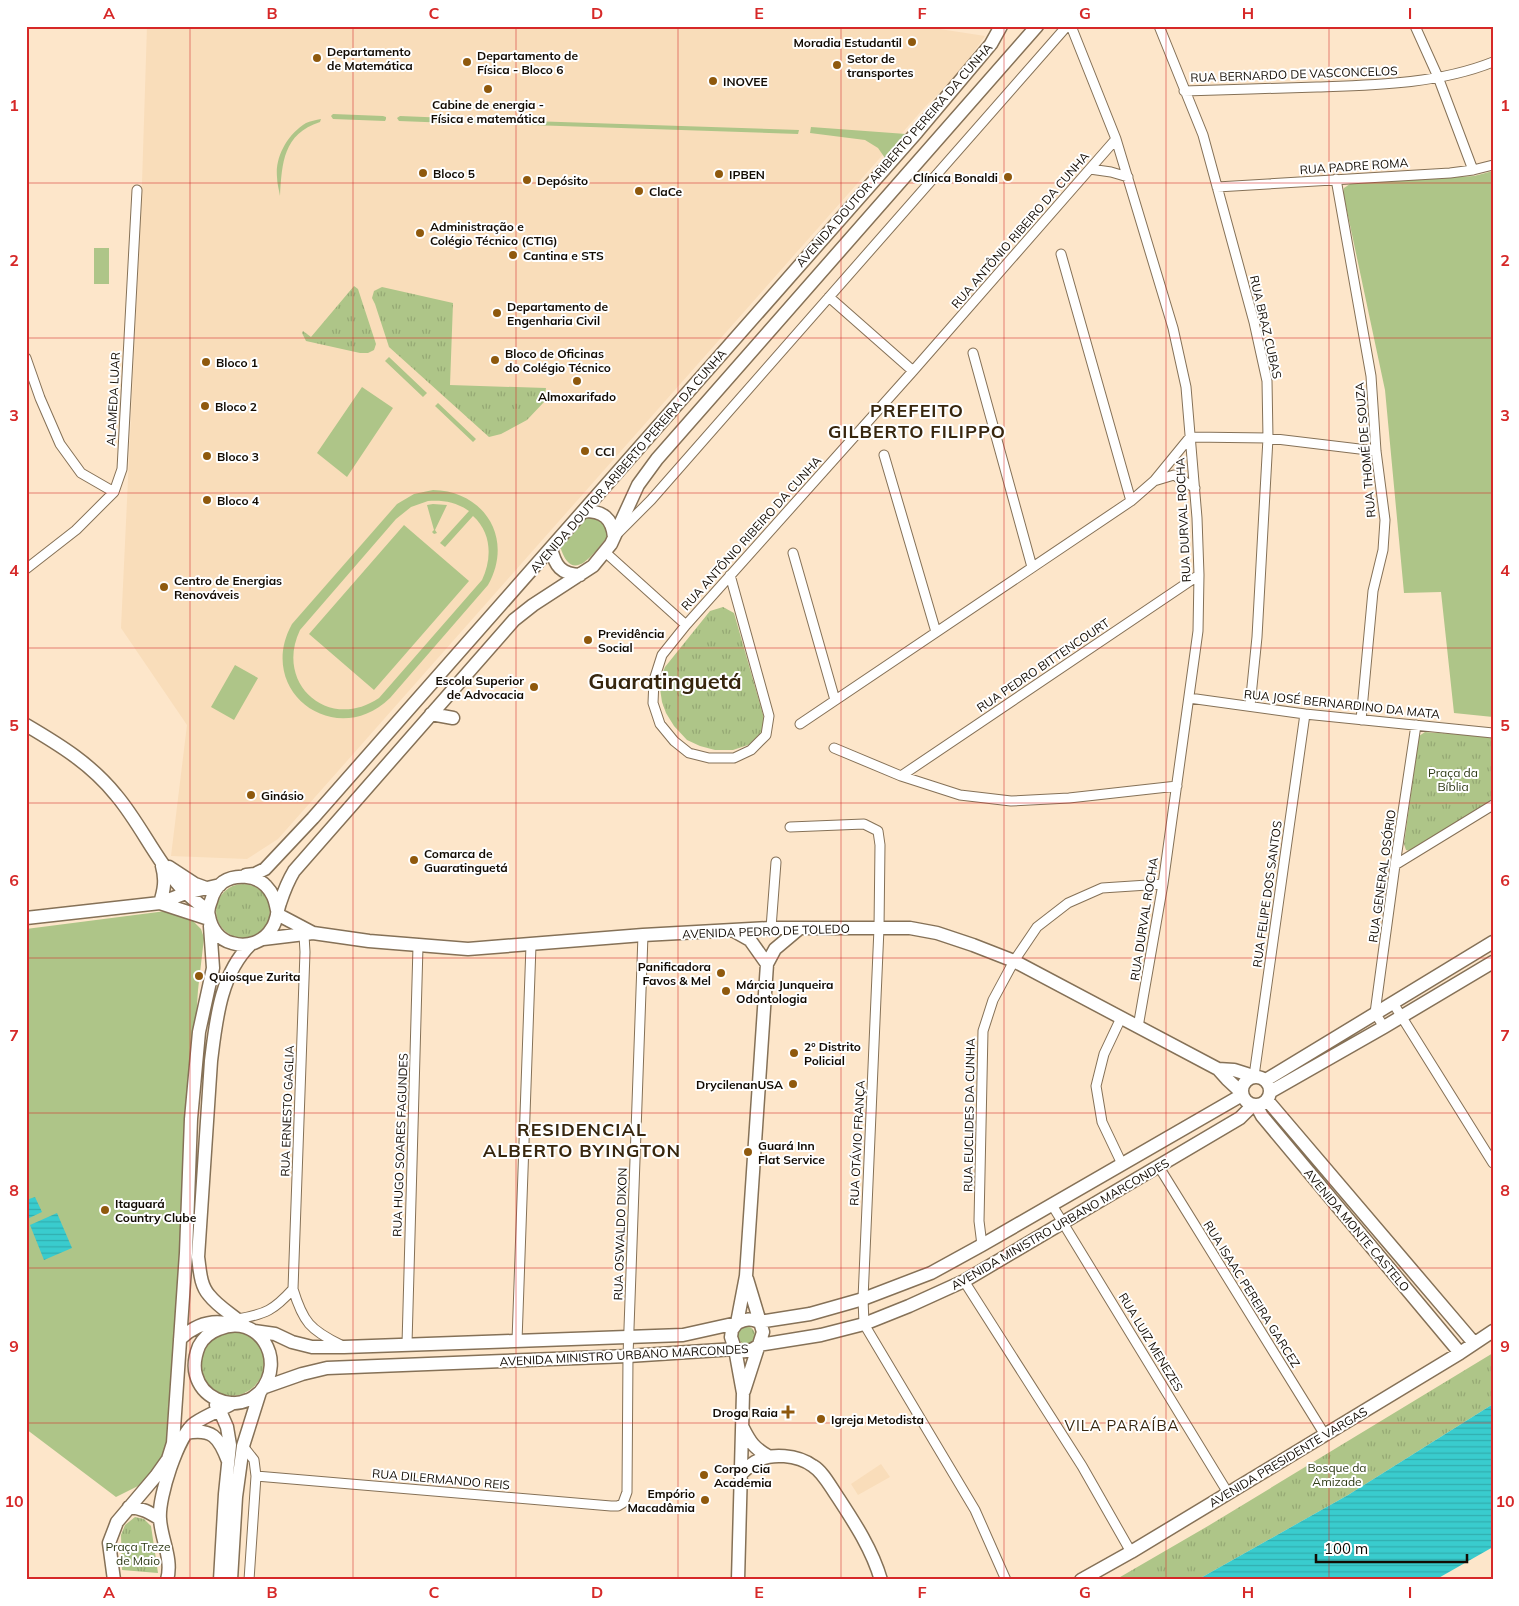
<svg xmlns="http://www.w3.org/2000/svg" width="1519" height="1606" viewBox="0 0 1519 1606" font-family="Mulish,sans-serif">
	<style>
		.built { fill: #f9ddba }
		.grass { fill: #aec588; fill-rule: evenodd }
		.park { fill: url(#park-tufts) }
		.water { fill: url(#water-rules) }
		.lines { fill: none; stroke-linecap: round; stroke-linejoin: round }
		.street-casing { stroke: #857157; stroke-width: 11 }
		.secondary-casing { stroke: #857157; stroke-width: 15 }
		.street { stroke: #fff; stroke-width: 9 }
		.secondary { stroke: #fff; stroke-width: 12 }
		.grid { fill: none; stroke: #d62828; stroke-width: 1; stroke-opacity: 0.55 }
		.poi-dot { fill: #8f590d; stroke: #fff; stroke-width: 2 }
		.labels { text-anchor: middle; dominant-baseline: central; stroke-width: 4; stroke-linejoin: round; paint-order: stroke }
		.poi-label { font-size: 12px; font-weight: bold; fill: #120b03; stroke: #fff; text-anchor: start }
		.street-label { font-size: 12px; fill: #120b03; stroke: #fff }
		.park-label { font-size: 12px; fill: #2f3b16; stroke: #fff }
		.quarter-label { font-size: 15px; letter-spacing: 1px; fill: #37260e; stroke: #fff }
		.district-label { font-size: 18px; font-weight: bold; letter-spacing: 1px; fill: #37260e; stroke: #fff }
		.town-label { font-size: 22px; font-weight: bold; fill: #37260e; stroke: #fff }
		.neatline { fill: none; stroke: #d62828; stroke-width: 2 }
		.grid-label { font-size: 16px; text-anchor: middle; font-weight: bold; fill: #d62828 }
	</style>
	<defs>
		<pattern id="park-tufts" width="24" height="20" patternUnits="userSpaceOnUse" patternTransform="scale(1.25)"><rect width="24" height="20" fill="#aec588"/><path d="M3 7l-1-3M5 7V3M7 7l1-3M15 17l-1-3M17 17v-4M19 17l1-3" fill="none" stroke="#95a874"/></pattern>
		<pattern id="water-rules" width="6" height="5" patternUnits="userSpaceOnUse" patternTransform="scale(1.25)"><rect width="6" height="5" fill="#39ccce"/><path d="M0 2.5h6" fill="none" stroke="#31aeaf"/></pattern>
	</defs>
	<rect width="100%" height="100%" fill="#fde6ca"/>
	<!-- built -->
	<path class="built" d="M147 26H920L985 36 958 74 925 107 278 839 247 859 171 856 187 725 121 628 142 183Z
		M881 1464 890 1477 858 1495 851 1484Z"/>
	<!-- grass -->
	<path class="grass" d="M333 114 383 116 386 117V119L385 121 333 119 331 116Z
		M400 116 449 118 453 119V121L451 123 399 121 397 118Z
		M321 119 320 122C283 134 282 163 280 196 279 190 277 183 277 177 275 156 288 134 306 123 310 121 316 120 321 119Z
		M470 119 799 130 798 134 469 123Z
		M811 127 906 134 885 158 878 148 865 140 810 133Z
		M1493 171V717L1454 713 1441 592 1404 593 1385 390 1343 192 1344 188 1350 184 1474 176Z
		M94 248H109V284H94Z
		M362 387 393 408 347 477 317 453Z
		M433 490C485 491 514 539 488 585L390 698C335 751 255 691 292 624L397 504 414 494ZM428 501C443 500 456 502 469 511L440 543 445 547 473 516C492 533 492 559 482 580L379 698C329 732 274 684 300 630L396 519 411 507Z
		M433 504 447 505 435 530 437 533 434 534 432 532 434 530 427 505Z
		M587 516 605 520 608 536C594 553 572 587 560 546Z
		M404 525 469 581 374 690 309 634Z
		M235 665 258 678 234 720 211 707Z
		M166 911 189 917 201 929 204 938 198 990 168 1447 157 1467 140 1485 116 1497 26 1429V929Z"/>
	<!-- park -->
	<path class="park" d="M354 286 358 289 376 344 374 350 368 353H360L306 341 302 333 303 331 311 337Z
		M382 287 453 303 450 385 546 388 544 402 527 420 501 434 489 437 389 347 375 304 372 298 374 291Z
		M389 357 427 393 423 397 385 361Z
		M438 403 476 439 473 442 435 406Z
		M723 607 734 613 764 718 763 732 751 744 733 750H715L700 746 687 740 674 726 666 713 662 702 659 682 665 667 710 611Z
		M1425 732 1493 737V802L1413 852 1406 850 1404 844 1419 736Z
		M216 911a27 27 0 1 1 54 0a27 27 0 1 1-54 0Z
		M737 1335a9 9 0 1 1 18 0a9 9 0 1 1-18 0Z
		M198 1363a33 33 0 1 1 66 0a33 33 0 1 1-66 0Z
		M1493 1353V1404L1348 1495 1197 1580H1115L1208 1526Z
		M135 1517 144 1519 151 1526 158 1573 122 1570 121 1535 125 1525Z"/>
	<!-- water -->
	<path class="water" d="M35 1197 42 1212 27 1219 26 1200Z
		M57 1213 72 1248 44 1260 30 1225Z
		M1493 1404V1547L1435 1580H1197L1348 1495Z"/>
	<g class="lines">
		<defs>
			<path id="street" d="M1071 26 1116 139 1173 328 1186 387 1197 518 1199 575 1198 631 1163 884 1138 1027
				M1159 26 1203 135 1254 322 1267 381 1268 438 1257 637 1250 706
				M1415 26 1438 77 1473 170
				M1184 91C1228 90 1273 88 1317 87 1375 85 1438 84 1493 62
				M1090 169 1111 172 1128 177
				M1336 179 1371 376 1376 451 1385 520 1383 550 1373 591 1361 720
				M1217 187 1450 173 1473 170 1493 165
				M1061 254 1131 501
				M829 297 913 371
				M973 353 1032 567
				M26 358 40 398 60 444 81 473 114 492
				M884 455 936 632
				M1154 481 1174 475 1195 488
				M619 532 651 500 1067 26
				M605 552 686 625
				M793 553 835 700
				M26 569 76 530 114 492 122 469 137 190
				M730 575 769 716 766 735 751 750 734 758H709L689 753 674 741 660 724 653 703 654 680 662 655 686 625 913 371 1116 139
				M1189 698 1305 714 1493 733
				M800 724 1131 501 1154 481 1190 437 1268 438 1376 451
				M834 748 901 776 960 795 1011 801 1069 798 1177 786
				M901 776 1199 575
				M790 827 864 824 878 831 880 845 879 928 863 1299 864 1324 975 1510 1006 1580
				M1395 865 1493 805
				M771 928 776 862
				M304 935 305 952 293 1289C303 1322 310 1330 341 1345
				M1393 1003 1493 1163
				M1121 1018 1104 1054 1096 1086 1102 1122 1122 1164
				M1384 1027 1375 1013 1395 865 1416 725
				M1254 1076 1305 714
				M1159 1167 1325 1435
				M1052 1205 1228 1493
				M982 1245 979 1221 983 1031 993 1000 1014 961 1037 927 1068 903 1102 888 1163 884
				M964 1281 1082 1466 1131 1552
				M238 1319C266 1314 274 1310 293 1289
				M517 1341 531 945
				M407 1344 418 946
				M243 1446 254 1460 256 1476 249 1580
				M256 1476 611 1506H618L623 1503 627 1492 628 1356 643 935"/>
			<path id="secondary" d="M584 511C603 511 612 518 614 537
				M551 548C555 566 561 574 580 575
				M431 714 453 718
				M26 725C60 745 91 764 116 795 139 822 154 856 177 883 185 894 197 902 208 911
				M169 867 195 884 206 888
				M246 875 255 874 265 869 313 818 917 132 991 44 1001 26
				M160 903 209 919
				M160 903C164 890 166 880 162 866
				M277 910C275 900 273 893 266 886 256 875 235 874 223 882 216 887 213 893 211 901 209 906 207 910 209 916 211 928 219 940 232 943 247 948 264 942 272 928 277 921 277 911 280 903 284 891 288 881 294 871L514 620 533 605 593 566 611 544 638 485 657 459 1037 26
				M277 914 313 933
				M26 918 160 903 186 893 220 885
				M734 931 750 940 767 964
				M263 939 313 933 369 941 468 949 643 935 771 928H910L937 933 973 945 1014 961 1218 1069 1227 1079 1242 1093
				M1218 1069 1234 1070 1253 1076
				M1242 1091a14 14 0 1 1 28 0a14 14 0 1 1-28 0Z
				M1266 1080 1493 942
				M1270 1092 1384 1027 1493 962
				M1267 1100 1474 1343
				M1256 1105 1262 1116 1460 1353
				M246 1327C235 1316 219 1308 209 1295 200 1285 200 1270 198 1257L211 1061C216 1021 220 974 251 944
				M254 1331 275 1334 292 1342 312 1347H344L683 1335 737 1323C746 1319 751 1318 759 1322L810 1314 863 1299 931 1273 982 1245 1242 1095
				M180 1339C193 1327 207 1320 225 1323
				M265 1387 302 1374 327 1368 628 1356 735 1349C744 1353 752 1351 759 1345L821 1335 864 1324 909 1306 964 1281 1240 1118 1253 1105
				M744 1391 763 1332 747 1279
				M216 1405 220 1411 227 1427 230 1445 225 1494 220 1580
				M743 1428C750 1442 754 1448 768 1456
				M186 1433C212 1428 219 1437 228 1461
				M741 1474C745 1470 750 1465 755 1462 771 1452 798 1455 813 1466 823 1472 830 1486 837 1496 854 1522 872 1549 881 1580
				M129 1507C142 1508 149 1512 160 1519
				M114 1580 109 1543 117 1522 156 1476 168 1459 173 1443 186 1253 191 1119 199 1032 213 968 210 926
				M167 1580C173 1559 161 1539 160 1519 158 1498 178 1435 195 1423 207 1415 221 1410 233 1403
				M231 1580 236 1497 243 1446 260 1392C288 1359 257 1312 219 1329 211 1332 203 1338 199 1346 195 1356 193 1365 196 1375 202 1397 227 1409 248 1400 252 1399 256 1395 260 1392
				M738 1580 743 1393 735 1349 731 1337 732 1330 737 1323 746 1276 767 964 775 949 800 928
				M1081 1580 1131 1552 1460 1353 1493 1331"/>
		</defs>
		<!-- street casing -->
		<use href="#street" class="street-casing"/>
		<!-- secondary casing -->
		<use href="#secondary" class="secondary-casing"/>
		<!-- street -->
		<use href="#street" class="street"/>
		<!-- secondary -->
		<use href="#secondary" class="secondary"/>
	</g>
	<!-- grid -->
	<path class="grid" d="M190 26V1580M353 26V1580M516 26V1580M678 26V1580M841 26V1580M1004 26V1580M1166 26V1580M1329 26V1580M26 183H1493M26 338H1493M26 493H1493M26 648H1493M26 803H1493M26 958H1493M26 1113H1493M26 1268H1493M26 1423H1493"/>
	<!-- markers -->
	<g class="poi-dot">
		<circle cx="912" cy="42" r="5"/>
		<circle cx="317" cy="58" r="5"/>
		<circle cx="467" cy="62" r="5"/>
		<circle cx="837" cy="65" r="5"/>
		<circle cx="713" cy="81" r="5"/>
		<circle cx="488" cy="89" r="5"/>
		<circle cx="423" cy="173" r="5"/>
		<circle cx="719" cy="174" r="5"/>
		<circle cx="1008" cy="177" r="5"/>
		<circle cx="527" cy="180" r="5"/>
		<circle cx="639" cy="191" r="5"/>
		<circle cx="420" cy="233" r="5"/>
		<circle cx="513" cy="255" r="5"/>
		<circle cx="497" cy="313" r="5"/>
		<circle cx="495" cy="360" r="5"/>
		<circle cx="206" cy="362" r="5"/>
		<circle cx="577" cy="381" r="5"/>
		<circle cx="205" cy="406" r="5"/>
		<circle cx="585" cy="451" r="5"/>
		<circle cx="207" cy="456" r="5"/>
		<circle cx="207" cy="500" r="5"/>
		<circle cx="164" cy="587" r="5"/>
		<circle cx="588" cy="640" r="5"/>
		<circle cx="534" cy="687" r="5"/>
		<circle cx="251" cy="795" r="5"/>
		<circle cx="414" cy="860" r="5"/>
		<circle cx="721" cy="973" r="5"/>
		<circle cx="199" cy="976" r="5"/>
		<circle cx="726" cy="991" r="5"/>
		<circle cx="794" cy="1053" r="5"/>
		<circle cx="793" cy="1084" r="5"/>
		<circle cx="748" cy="1152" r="5"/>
		<circle cx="105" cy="1210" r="5"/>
		<path d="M785.5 1404.5h5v5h5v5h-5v5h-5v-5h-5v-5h5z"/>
		<circle cx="821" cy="1419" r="5"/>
		<circle cx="704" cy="1475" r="5"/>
		<circle cx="705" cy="1500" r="5"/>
	</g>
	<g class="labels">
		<!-- poi labels -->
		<g class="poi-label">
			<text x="902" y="42" text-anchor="end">Moradia Estudantil</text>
			<text x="327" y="51">Departamento<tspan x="327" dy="14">de Matemática</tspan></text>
			<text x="477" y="55">Departamento de<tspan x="477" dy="14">Física - Bloco 6</tspan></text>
			<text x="847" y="58">Setor de<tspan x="847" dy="14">transportes</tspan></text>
			<text x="723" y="81">INOVEE</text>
			<text x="488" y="104" text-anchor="middle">Cabine de energia -<tspan x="488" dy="14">Física e matemática</tspan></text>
			<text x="433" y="173">Bloco 5</text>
			<text x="729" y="174">IPBEN</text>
			<text x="998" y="177" text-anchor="end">Clínica Bonaldi</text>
			<text x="537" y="180">Depósito</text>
			<text x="649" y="191">ClaCe</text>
			<text x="430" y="226">Administração e<tspan x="430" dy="14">Colégio Técnico (CTIG)</tspan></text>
			<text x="523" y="255">Cantina e STS</text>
			<text x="507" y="306">Departamento de<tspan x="507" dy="14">Engenharia Civil</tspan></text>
			<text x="505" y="353">Bloco de Oficinas<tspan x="505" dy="14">do Colégio Técnico</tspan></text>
			<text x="216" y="362">Bloco 1</text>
			<text x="577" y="396" text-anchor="middle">Almoxarifado</text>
			<text x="215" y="406">Bloco 2</text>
			<text x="595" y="451">CCI</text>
			<text x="217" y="456">Bloco 3</text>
			<text x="217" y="500">Bloco 4</text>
			<text x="174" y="580">Centro de Energias<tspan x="174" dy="14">Renováveis</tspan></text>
			<text x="598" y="633">Previdência<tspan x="598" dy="14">Social</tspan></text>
			<text x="524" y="680" text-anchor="end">Escola Superior<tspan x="524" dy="14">de Advocacia</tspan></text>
			<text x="261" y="795">Ginásio</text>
			<text x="424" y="853">Comarca de<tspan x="424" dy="14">Guaratinguetá</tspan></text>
			<text x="711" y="966" text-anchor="end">Panificadora<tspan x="711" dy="14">Favos &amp; Mel</tspan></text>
			<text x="209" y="976">Quiosque Zurita</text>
			<text x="736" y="984">Márcia Junqueira<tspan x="736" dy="14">Odontologia</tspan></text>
			<text x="804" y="1046">2º Distrito<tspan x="804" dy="14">Policial</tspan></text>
			<text x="783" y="1084" text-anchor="end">DrycilenanUSA</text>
			<text x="758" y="1145">Guará Inn<tspan x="758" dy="14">Flat Service</tspan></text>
			<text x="115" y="1203">Itaguará<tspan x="115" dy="14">Country Clube</tspan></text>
			<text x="778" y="1412" text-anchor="end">Droga Raia</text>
			<text x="831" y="1419">Igreja Metodista</text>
			<text x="714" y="1468">Corpo Cia<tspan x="714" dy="14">Academia</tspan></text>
			<text x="695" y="1493" text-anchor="end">Empório<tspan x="695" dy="14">Macadâmia</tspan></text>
		</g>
		<!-- street labels -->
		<g class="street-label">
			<text transform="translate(1294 74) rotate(-2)">RUA BERNARDO DE VASCONCELOS</text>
			<text transform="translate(894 155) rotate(-49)">AVENIDA DOUTOR ARIBERTO PEREIRA DA CUNHA</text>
			<text transform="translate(1354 166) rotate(-4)">RUA PADRE ROMA</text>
			<text transform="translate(1020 230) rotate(-49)">RUA ANTÔNIO RIBEIRO DA CUNHA</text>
			<text transform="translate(1266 327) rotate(77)">RUA BRAZ CUBAS</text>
			<text transform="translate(113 399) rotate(-87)">ALAMEDA LUAR</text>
			<text transform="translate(1365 450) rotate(-95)">RUA THOMÉ DE SOUZA</text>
			<text transform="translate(628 461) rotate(-49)">AVENIDA DOUTOR ARIBERTO PEREIRA DA CUNHA</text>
			<text transform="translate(1183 520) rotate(-93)">RUA DURVAL ROCHA</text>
			<text transform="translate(751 533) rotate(-48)">RUA ANTÔNIO RIBEIRO DA CUNHA</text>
			<text transform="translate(1043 665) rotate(-34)">RUA PEDRO BITTENCOURT</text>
			<text transform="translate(1342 704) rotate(6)">RUA JOSÉ BERNARDINO DA MATA</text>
			<text transform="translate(1382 876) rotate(-82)">RUA GENERAL OSÓRIO</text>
			<text transform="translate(1267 894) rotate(-82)">RUA FELIPE DOS SANTOS</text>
			<text transform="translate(1144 919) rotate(-81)">RUA DURVAL ROCHA</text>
			<text transform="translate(766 931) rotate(-2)">AVENIDA PEDRO DE TOLEDO</text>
			<text transform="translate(287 1111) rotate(-88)">RUA ERNESTO GAGLIA</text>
			<text transform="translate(969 1115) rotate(-89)">RUA EUCLIDES DA CUNHA</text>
			<text transform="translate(857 1143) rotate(-87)">RUA OTÁVIO FRANÇA</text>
			<text transform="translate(400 1145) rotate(-88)">RUA HUGO SOARES FAGUNDES</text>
			<text transform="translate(1060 1224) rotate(-30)">AVENIDA MINISTRO URBANO MARCONDES</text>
			<text transform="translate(1357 1230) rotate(50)">AVENIDA MONTE CASTELO</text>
			<text transform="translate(620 1234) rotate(-88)">RUA OSWALDO DIXON</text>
			<text transform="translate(1252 1294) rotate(58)">RUA ISAAC PEREIRA GARCEZ</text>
			<text transform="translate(1151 1342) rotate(59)">RUA LUIZ MENEZES</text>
			<text transform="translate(624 1355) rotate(-3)">AVENIDA MINISTRO URBANO MARCONDES</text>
			<text transform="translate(1288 1457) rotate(-31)">AVENIDA PRESIDENTE VARGAS</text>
			<text transform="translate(441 1479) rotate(5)">RUA DILERMANDO REIS</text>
		</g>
		<!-- park labels -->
		<g class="park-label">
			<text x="1453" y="772">Praça da<tspan x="1453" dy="14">Bíblia</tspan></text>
			<text x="1337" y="1467">Bosque da<tspan x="1337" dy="14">Amizade</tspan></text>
			<text x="138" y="1546">Praça Treze<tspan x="138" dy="14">de Maio</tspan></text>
		</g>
		<!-- quarter labels -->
		<g class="quarter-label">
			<text x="1122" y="1425">VILA PARAÍBA</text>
		</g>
		<!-- district labels -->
		<g class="district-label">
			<text x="917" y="410">PREFEITO<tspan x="917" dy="21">GILBERTO FILIPPO</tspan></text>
			<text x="582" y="1129">RESIDENCIAL<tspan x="582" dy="21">ALBERTO BYINGTON</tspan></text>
		</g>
		<!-- town labels -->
		<g class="town-label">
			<text x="665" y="681">Guaratinguetá</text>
		</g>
	</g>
	<!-- border -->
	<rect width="1519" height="1606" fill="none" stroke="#ffffff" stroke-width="55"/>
	<!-- scale -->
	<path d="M1316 1554v8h151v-8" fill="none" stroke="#120b03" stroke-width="2.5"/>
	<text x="1324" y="1554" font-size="15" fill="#120b03" stroke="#ffffff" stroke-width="4" paint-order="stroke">100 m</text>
	<rect x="28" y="28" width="1464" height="1550" class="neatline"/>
	<g class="grid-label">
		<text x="109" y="19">A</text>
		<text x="272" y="19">B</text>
		<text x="434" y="19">C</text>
		<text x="597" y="19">D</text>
		<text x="759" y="19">E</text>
		<text x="922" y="19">F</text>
		<text x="1085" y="19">G</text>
		<text x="1248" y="19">H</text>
		<text x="1410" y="19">I</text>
		<text x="14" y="111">1</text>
		<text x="1505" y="111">1</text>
		<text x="14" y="266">2</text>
		<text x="1505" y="266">2</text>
		<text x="14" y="421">3</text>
		<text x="1505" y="421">3</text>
		<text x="14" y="576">4</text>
		<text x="1505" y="576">4</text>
		<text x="14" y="731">5</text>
		<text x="1505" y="731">5</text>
		<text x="14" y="886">6</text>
		<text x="1505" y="886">6</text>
		<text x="14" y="1041">7</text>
		<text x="1505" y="1041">7</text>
		<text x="14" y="1196">8</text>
		<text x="1505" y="1196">8</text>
		<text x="14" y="1352">9</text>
		<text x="1505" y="1352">9</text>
		<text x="14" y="1507">10</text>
		<text x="1505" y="1507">10</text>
		<text x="109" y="1598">A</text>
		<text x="272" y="1598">B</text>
		<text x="434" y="1598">C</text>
		<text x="597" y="1598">D</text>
		<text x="759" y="1598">E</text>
		<text x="922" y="1598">F</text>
		<text x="1085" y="1598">G</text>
		<text x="1248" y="1598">H</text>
		<text x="1410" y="1598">I</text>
	</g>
</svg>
